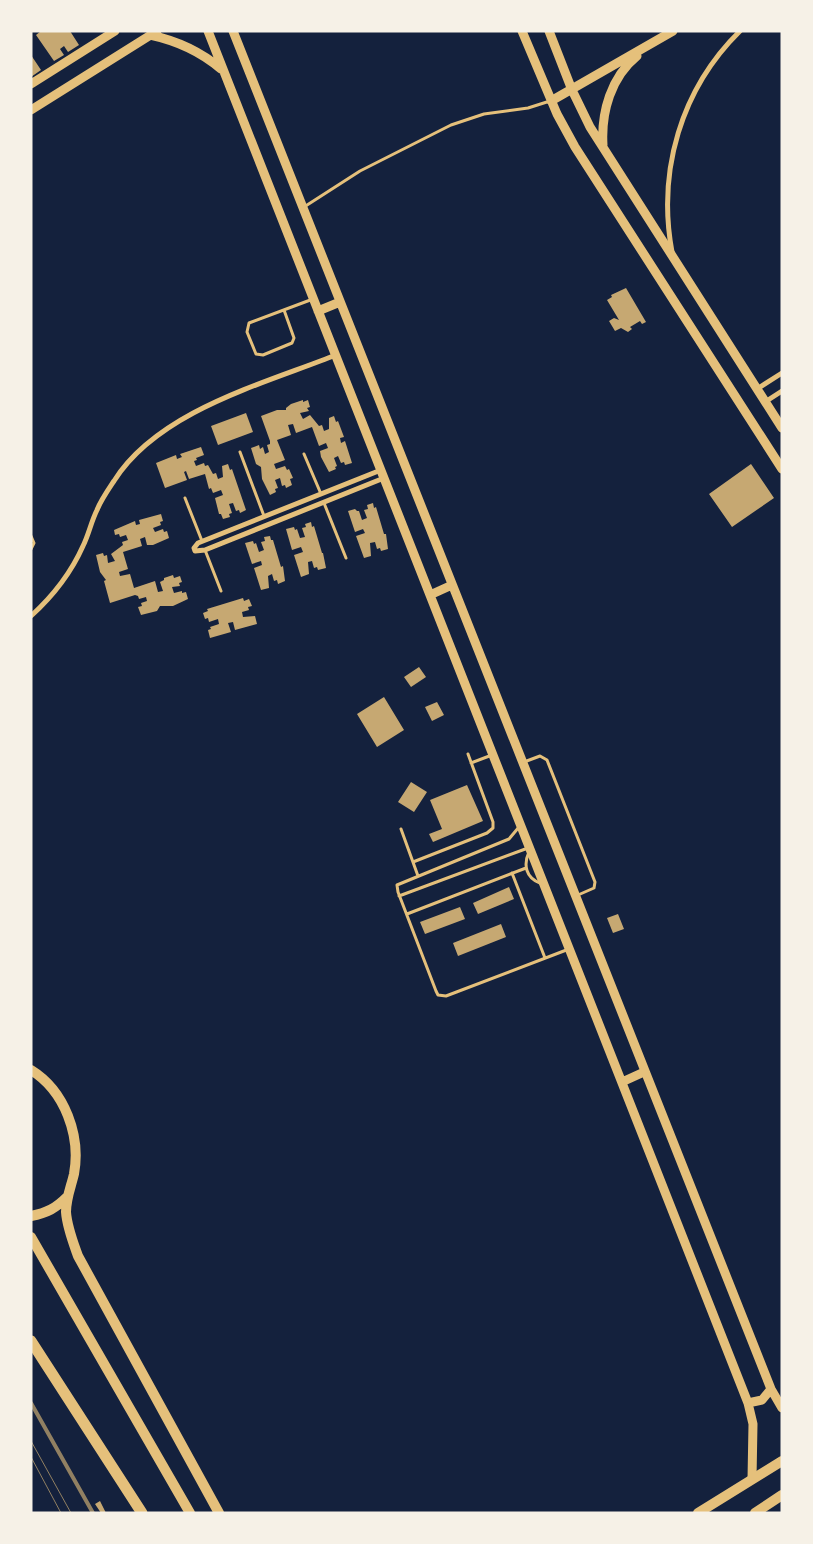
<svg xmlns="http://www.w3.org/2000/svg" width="813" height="1544" viewBox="0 0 813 1544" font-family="'DM Sans',sans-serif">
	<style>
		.building { fill: #c6a872 }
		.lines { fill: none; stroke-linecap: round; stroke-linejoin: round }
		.service { stroke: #e5c07b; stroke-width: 3 }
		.minor { stroke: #e5c07b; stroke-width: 5 }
		.tertiary { stroke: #e5c07b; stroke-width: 9 }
		.secondary { stroke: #e5c07b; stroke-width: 10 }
		.primary { stroke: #e5c07b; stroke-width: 11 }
		.tram { stroke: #918062; stroke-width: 1 }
		.rail { stroke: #918062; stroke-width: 4 }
	</style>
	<rect width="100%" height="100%" fill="#14213d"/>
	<!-- building -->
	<path class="building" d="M41 31H70L79 45 68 52 64 46 60 49 64 55 54 61 36 35Z
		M31 55 41 70 31 77Z
		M626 288 646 322 642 324 640 321 630 327 632 329 628 332 621 328 615 331 609 321 614 318 619 320 607 300 612 297 611 295Z
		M303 400V402L308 400 310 407 307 408 309 411 300 413 303 419 310 415 319 426 322 425 324 431 329 429V418L334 416 336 422 338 421 344 437 340 438 341 443 345 441 352 463 345 465 344 462 341 463 338 456 334 458 337 466 335 467 336 469 329 472 321 457 320 451 328 448 326 443 319 446 312 427 296 433 293 424 288 425 291 435 277 440 285 460 274 464 276 469 285 466 287 470 289 469 293 478 290 479 292 485 286 488 285 485 282 486 280 478 275 480 278 488 275 489 276 492 270 495 262 479 261 467 256 464 251 448 259 445 260 449 263 447 265 454 269 452 267 445 270 444V441L261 416 277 410H286V408L291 404Z
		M246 413 253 432 218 445 211 426Z
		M201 447 204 455 196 458 197 460 194 461 196 466 204 463 205 466 208 465 213 474 216 473 218 479 223 477 222 466 228 464 230 470 232 469 246 510 240 513 239 510 236 511 233 503 229 504 232 513 229 514 230 517 223 519 221 514H219L215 498 223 495 221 490 213 493 211 488 209 489 205 474 189 479 186 471 184 472 187 480 165 488 156 463 176 455 177 459 182 457 180 454Z
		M751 464 774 498 732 527 709 494Z
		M373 503 374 508 376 507 384 534H386L388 549 381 551 380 548 377 549 375 542 370 543 371 556 364 558 356 536 365 533 363 529 355 532 348 511 355 509 357 511H359L362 520 367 518 364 510 368 509 367 505Z
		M161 514 163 521 160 522 161 525 153 528 155 532 163 529 164 532 167 531 169 538 153 545H147L145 537 140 539 142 546 123 552 128 569 119 572 120 576 130 574 134 588 155 581 158 592 163 591 160 582 164 580V578L173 575 174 578 180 576 182 582 179 583 180 586 172 587 174 593 182 591V593L186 592 188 599 173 606H160L157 611 141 615 138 607 142 606 141 603 147 601 146 597 139 599 138 596 135 595 110 603 104 581 106 580 100 572 96 555 103 553 104 556 107 555 108 563 115 561 111 554 123 545 122 542 128 540 126 535 120 537 119 534 115 535 114 530 135 521 136 525 140 524 139 520Z
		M311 522 312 527 314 526 322 553H323L326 568 318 570 317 567 314 568 312 561 308 562 309 574 301 577 294 555 303 552 301 547 292 550 286 529 294 527 295 530 297 529 300 538 305 537 302 528 306 527 305 524Z
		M270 536 271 540H273L281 567 283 566 285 581 278 584 277 580 274 581 272 574 268 576 269 588 261 590 254 568 262 565 261 561 252 564 245 543 253 541 254 544 256 543 259 552 264 550 261 542 265 541 264 537Z
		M243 598 244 601 249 599 252 606 248 607 249 610 242 612 243 617 255 616 257 624 235 630 233 622 228 623 231 632 210 638 208 630 211 629 210 627 219 624 218 619 209 622 208 618 205 619 203 613 208 611 207 609Z
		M419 667 426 677 411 687 404 677Z
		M384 697 404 730 377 747 357 714Z
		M437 702 444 715 432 721 425 707Z
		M411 782 427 792 414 812 398 802Z
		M467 785 483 821 433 842 429 834 442 829 430 800Z
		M509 887 514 899 478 914 473 903Z
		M460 907 465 919 425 934 420 922Z
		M618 914 624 929 613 933 607 918Z
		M501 924 506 937 458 956 453 943Z
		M100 1501 106 1513H101L95 1504Z"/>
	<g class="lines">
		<!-- service -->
		<path class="service" d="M304 207 360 171 451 125 484 114 528 108 550 101
			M284 310 294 338 292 343 263 355 256 354 247 332 249 323 313 299
			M240 452 264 516
			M304 454 321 494
			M185 498 202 541
			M324 503 346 558
			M31 536 34 543 31 549
			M205 550 221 591
			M524 762 540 756 547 760 595 882 594 888 578 895
			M471 763 492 755
			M519 827 509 839 397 885 398 892 436 991 438 995 446 996 569 949
			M401 829 418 876
			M529 852C523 865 526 878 540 883
			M413 862 487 833 493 828V822L468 754
			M512 873 545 958
			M399 896 528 848
			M407 914 526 868"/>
		<!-- minor -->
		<path class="minor" d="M672 252C657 171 681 89 740 31
			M757 389 782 373
			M765 402 782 391
			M381 470 198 543 194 548 195 551 205 550 384 478
			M31 616C53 596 71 573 83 546 89 534 91 522 97 510 101 500 108 490 114 481 158 411 263 384 336 355"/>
		<!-- tertiary -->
		<path class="tertiary" d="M208 31 748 1403 753 1424 752 1479
			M233 31 771 1389 782 1408
			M522 31 557 114 575 147 782 469
			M549 31 572 90 590 127 782 428
			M150 35C178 41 200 51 221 69
			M31 84 115 31
			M551 101 673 31
			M31 110 157 31
			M603 145C601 112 611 77 637 56
			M318 311 340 302
			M430 595 452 585
			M622 1082 644 1072
			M748 1403 762 1400 771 1389"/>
		<!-- secondary -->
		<path class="secondary" d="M31 1070C65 1091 81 1136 74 1174 71 1187 66 1198 66 1212 67 1227 73 1242 78 1256L219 1513
			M31 1216C47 1213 56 1208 67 1197
			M31 1237 190 1513
			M698 1513 782 1461
			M755 1513 782 1495"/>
		<!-- primary -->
		<path class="primary" d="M31 1341 142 1513"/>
		<!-- tram -->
		<path class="tram" d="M31 1441 71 1513
			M31 1457 61 1513"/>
		<!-- rail -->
		<path class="rail" d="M31 1403 93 1513"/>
	</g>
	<!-- border -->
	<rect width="813" height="1544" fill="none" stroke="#f6f1e7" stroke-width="65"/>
</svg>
